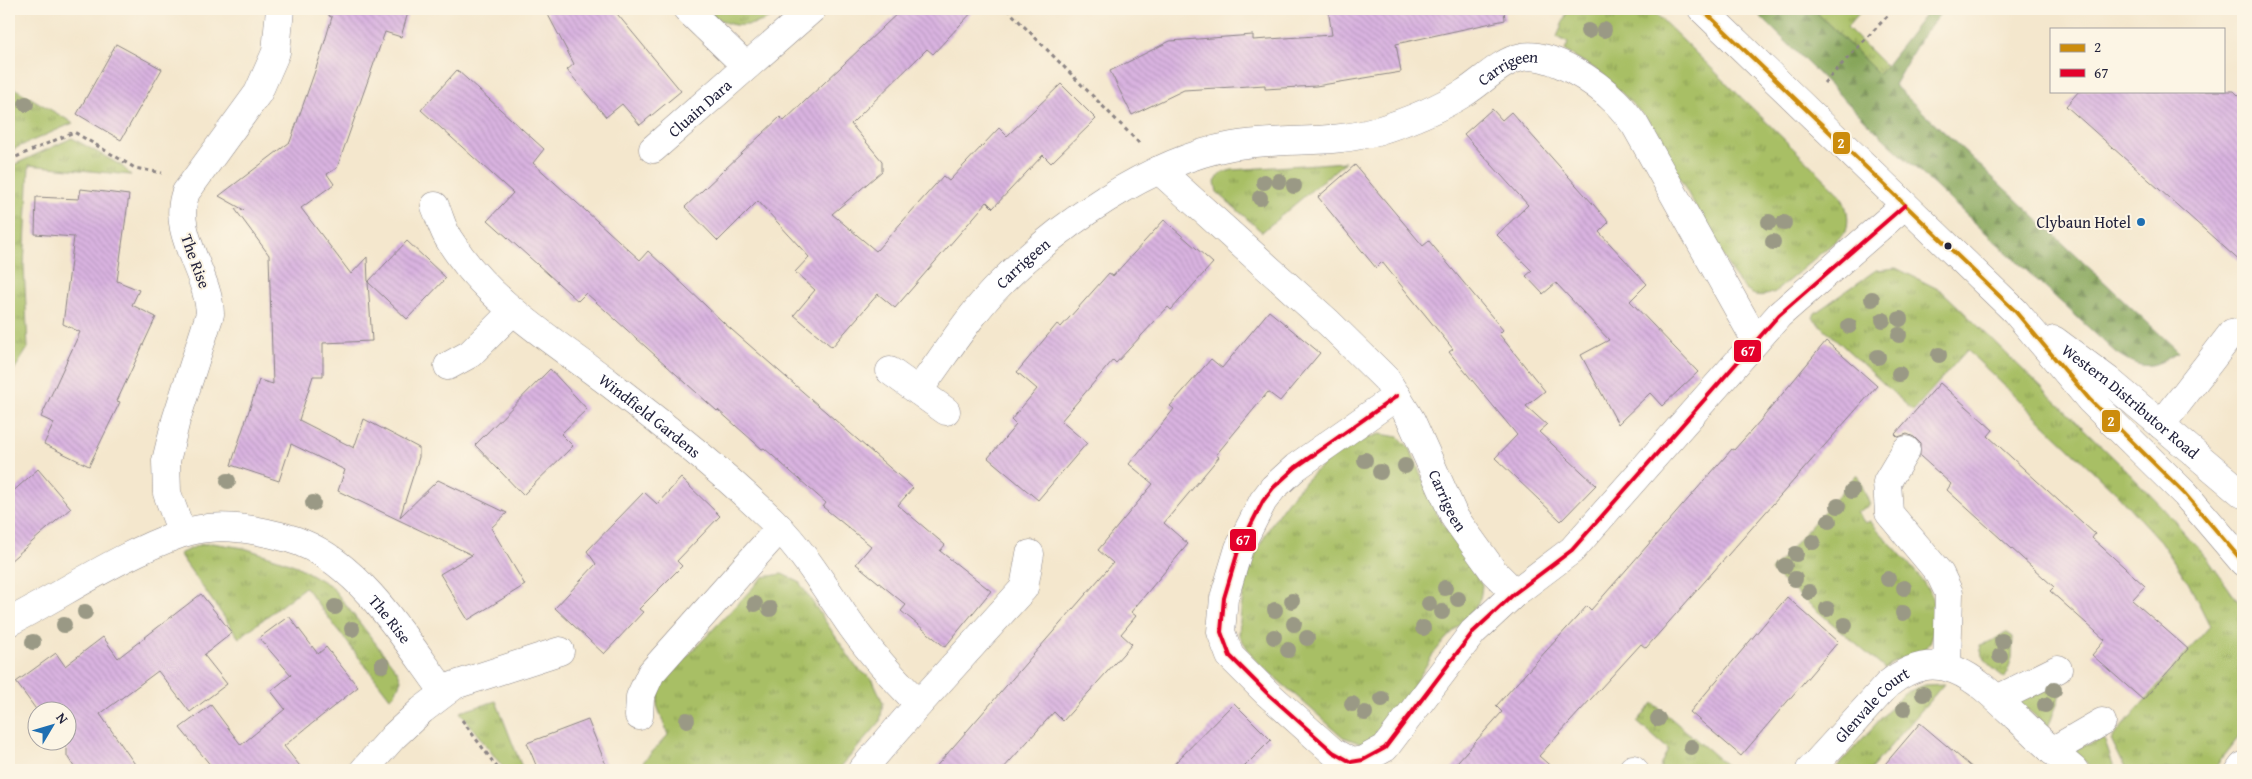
<svg xmlns="http://www.w3.org/2000/svg" width="2252" height="779" viewBox="0 0 2252 779" font-family="'Gentium Book Plus',serif">
	<style>
		.grass { fill: url(#grass-tufts); stroke: #657050 }
		.forest { fill: url(#forest-firs); stroke: #54644a }
		.building { fill: url(#building-back-hatch) }
		.lines { fill: none; stroke-linecap: round; stroke-linejoin: round }
		.minor-casing { stroke: #8b8484; stroke-width: 29 }
		.path { stroke: #8b8484; stroke-width: 3; stroke-dasharray: 4 4; stroke-linecap: butt }
		.minor { stroke: #fff; stroke-width: 28 }
		.bus-1-casing { stroke: #fcf5e5; stroke-width: 8 }
		.bus-2-casing { stroke: #fcf5e5; stroke-width: 8 }
		.bus-1 { stroke: #cc8c0c; stroke-width: 4 }
		.bus-2 { stroke: #e4002b; stroke-width: 4 }
		.tree { fill: #9a9985 }
		.poi-dot { fill: #1f6fb2; stroke: #fcf5e5; stroke-width: 2 }
		.bus-dot { fill: #22223b; stroke: #fcf5e5; stroke-width: 2 }
		.labels { text-anchor: middle; dominant-baseline: central; stroke-width: 4; stroke-linejoin: round; paint-order: stroke }
		.street-label { font-size: 16px; fill: #22223b; stroke: #fcf5e5 }
		.poi-label { font-size: 16px; fill: #22223b; stroke: #fcf5e5; text-anchor: end }
		.line-badge { stroke: #fcf5e5; stroke-width: 2 }
		.badge-label { font-size: 14px; text-anchor: middle; font-weight: bold; fill: #fff }
	</style>
	<defs>
		<pattern id="grass-tufts" width="24" height="20" patternUnits="userSpaceOnUse" patternTransform="scale(1.25)"><rect width="24" height="20" fill="#a8bf65"/><path d="M3 7l-1-3M5 7V3M7 7l1-3M15 17l-1-3M17 17v-4M19 17l1-3" fill="none" stroke="#889b54"/></pattern>
		<pattern id="forest-firs" width="22" height="20" patternUnits="userSpaceOnUse" patternTransform="scale(1.25)"><rect width="22" height="20" fill="#86a65a"/><path d="M5 1l3.5 6h-7zM16 11l3.5 6h-7z" fill="#6d874c"/></pattern>
		<pattern id="building-back-hatch" width="6" height="6" patternUnits="userSpaceOnUse" patternTransform="scale(1.25)"><rect width="6" height="6" fill="#d9b3e0"/><path d="M-1 5l2 2M0 0l6 6M5-1l2 2" fill="none" stroke="#ba9ac1"/></pattern>
	</defs>
	<rect width="100%" height="100%" fill="#fcf5e5"/>
	<filter id="ink" filterUnits="userSpaceOnUse"><feTurbulence type="fractalNoise" baseFrequency=".02" numOctaves="2"/><feDisplacementMap in="SourceGraphic" scale="10" xChannelSelector="R" yChannelSelector="G"/><feConvolveMatrix kernelMatrix="1 2 1 2 8 2 1 2 1" color-interpolation-filters="sRGB"/></filter>
	<filter id="wash" filterUnits="userSpaceOnUse"><feTurbulence type="fractalNoise" baseFrequency=".0096" numOctaves="4" result="noise"/><feDisplacementMap in="SourceGraphic" scale="20" xChannelSelector="R" yChannelSelector="G"/><feGaussianBlur stdDeviation="1.12" result="paint"/><feColorMatrix in="noise" values="0 0 0 0 0 0 0 0 0 0 0 0 0 0 0 0 0 1.4 0 .05"/><feComposite in="paint" operator="in"/></filter>
	<g filter="url(#wash)">
		<rect width="100%" height="100%" fill="#f4e7cd"/>
		<!-- grass -->
		<path class="grass" d="M706 9H788C759 25 732 36 706 9Z
			M1568 9H1651L1839 193C1847 206 1850 217 1846 232L1775 292C1752 302 1745 290 1732 273L1647 119 1602 73 1565 51 1568 43 1557 37Z
			M1813 9H1863L1847 27 1886 66 1879 74Z
			M9 85 73 123 9 151Z
			M72 138 122 166 131 175 29 165 24 266 28 348 9 378V167Z
			M1345 162 1262 232 1217 192 1215 182 1221 173 1232 170Z
			M1896 268 1942 291 2119 463 2161 506 2207 558 2242 607 2243 732 2213 770H2126L2111 739 2210 626 2188 582 2160 541 2117 494 1967 350 1913 411 1813 318 1815 313 1876 270Z
			M1380 434 1399 437 1410 448 1437 514 1482 585C1481 593 1481 599 1476 606 1464 623 1447 635 1435 652 1415 680 1394 729 1362 744L1343 737 1254 659 1239 635C1240 617 1242 596 1247 578 1265 518 1317 452 1380 434Z
			M1857 474 1870 505 1857 512 1865 523 1870 521C1887 541 1927 579 1934 602 1937 612 1935 620 1934 629 1933 635 1931 642 1927 647 1916 660 1897 654 1885 669L1771 571Z
			M212 543 244 548 278 559 297 566 331 586 398 672 401 680 395 694 390 698 305 587 239 638 179 554 199 545Z
			M782 574 799 582 856 667 873 680 883 703 880 722 838 770H645L643 762 668 735 657 705 661 684 763 577Z
			M2006 632 2013 637 2012 658 2005 678C1992 668 1982 661 1980 645L1992 641Z
			M2062 681 2058 702 2048 727 2019 702Z
			M1944 684 1870 770H1834L1904 693 1925 685Z
			M496 701 523 770H505L460 712Z
			M1653 703 1732 770H1660L1661 764 1668 749 1637 722Z
			M2104 739 2115 770H2095L2071 750Z"/>
		<!-- forest -->
		<path class="forest" d="M1753 9H1813L1879 74 1930 9H1944L1922 36 1894 85 2179 352C2151 369 2143 371 2115 352L1883 138Z"/>
		<g id="blocks">
			<!-- building -->
			<path class="building" d="M330 9H409L401 37 385 32 337 168 327 174 334 184 301 208 351 274 367 257 368 282 407 241 446 278 407 319 368 282 372 341 323 343V376H313L299 420 354 448 364 419 419 448V457L400 517 438 480 507 513 491 528 525 585 468 620 440 574 472 555 338 491 345 470 291 444 279 481 231 465 259 380 273 384 269 255 235 209 244 210 219 196 290 142 322 51 332 17 329 16Z
				M545 9H613L681 91 640 125 622 104 606 117 567 70 574 64Z
				M902 9H975L933 54 927 49 851 124 882 161V171L832 214 876 251 943 176 949 181 999 128 1007 136 1061 84 1096 119 1051 163 1043 155 993 208 987 202 895 308 878 294 832 347 794 315 815 290 795 272 809 257 758 201 718 241 685 207 780 117 784 121Z
				M1328 9H1504L1505 20 1396 44 1401 72 1316 86 1265 89V85L1184 90 1132 115 1110 71 1170 41 1253 35V40L1332 35Z
				M116 44 162 69 121 140 77 114Z
				M457 70 544 149 533 163 640 260 648 251 724 323 913 488 898 505 945 545 940 551 991 591 945 647 901 611 906 605 856 564 871 546 823 507 826 503 764 448 762 449 718 410 717 411 586 293 578 301 488 220 513 193 421 110Z
				M2079 91H2234L2243 100V264L2066 106Z
				M1492 109 1502 120 1511 112 1609 222 1599 232 1647 284 1630 301 1698 372 1662 406 1650 393 1618 424 1581 355 1609 340 1556 283 1543 294 1526 276 1532 271 1497 235 1528 205 1464 134Z
				M1355 165 1423 246 1429 241 1503 330 1499 334 1545 391 1526 406 1547 425 1539 432 1596 485 1561 521 1495 458 1517 435 1449 352 1453 349 1382 262 1376 268 1318 197Z
				M81 189 129 195 117 281 139 290 132 305 156 317 117 401 120 402 89 466 44 444 54 423 41 417 80 332 63 324 74 237 35 234 36 197 79 199Z
				M1164 220 1213 263 1171 310 1168 307 1116 363 1113 360 1061 421 1087 443 1038 500 988 458 1016 425 1011 420 1037 389 1017 372 1057 324 1061 327 1109 273 1113 276Z
				M1269 311 1320 353 1280 401 1268 392 1216 455 1219 457 1164 523 1188 544 1131 612 1136 616 1121 634 1132 644 1063 721 1054 712 1002 770H933L1113 563 1098 550 1153 484 1129 464 1174 409 1170 406 1211 359 1222 368Z
				M1826 341 1877 386 1646 648 1641 644 1539 756 1555 770H1450L1502 712 1496 706 1587 606 1591 610 1732 449 1734 450 1760 421Z
				M550 369 587 409 561 434 573 446 523 495 475 445Z
				M1940 383 1993 430 1988 436 2095 534 2092 538 2145 586 2132 600 2188 649 2143 700 2092 655 2105 640 2050 591 2054 587 1947 490 1951 484 1920 456V443L1914 437 1907 434 1898 437 1895 434Z
				M38 469 71 508 9 562V495Z
				M681 478 720 516 677 561 682 566 639 609 643 612 604 654 555 608 596 564 587 551 644 492 657 504Z
				M201 594 232 633 204 655 227 684 190 712 158 671 100 714 139 770H76L67 756V749L61 742H68V712H38L16 682 56 653 65 666 103 637 118 658Z
				M1787 597 1838 642 1741 756 1690 712Z
				M289 616 318 654 326 647 358 687 284 746 303 770H208L212 767 180 728 211 705 241 745 285 709 271 691 291 675 259 638Z
				M1234 703 1271 740 1241 770H1168Z
				M588 720 608 770H538L527 743Z
				M1920 723 1947 746 1975 770H1880Z"/>
		</g>
	</g>
	<g filter="url(#ink)">
		<use href="#blocks" fill-opacity="0" stroke="#8b8484" stroke-width="1"/>
		<g class="lines">
			<defs>
				<g id="minor">
					<path d="M687 9 746 66"/>
					<path d="M1702 9 2015 311 2090 400 2185 494 2243 562"/>
					<path id="s1" d="M653 149 812 9"/>
					<path id="s2" d="M1159 170 1329 323 1386 379 1411 420 1455 518 1494 572 1515 593"/>
					<path id="s3" d="M435 206C440 218 443 231 450 241 488 302 553 340 609 383 666 427 722 471 773 521 805 553 827 591 852 627 872 655 894 679 919 704"/>
					<path id="s4" d="M2054 340 2108 380 2243 494"/>
					<path d="M448 366 470 354 513 311"/>
					<path d="M890 371 946 411"/>
					<path id="s5" d="M918 391C943 358 970 314 999 285 1057 226 1149 161 1232 146 1280 137 1331 145 1377 131 1406 122 1438 109 1464 93 1482 82 1501 61 1522 57 1550 51 1596 82 1616 102 1623 109 1629 117 1635 125L1756 341"/>
					<path d="M1397 396 1296 467 1273 488 1263 501 1239 548 1224 598 1221 632 1230 656 1267 693 1333 752 1351 762 1363 760 1385 748 1473 632 1515 593 1572 550 1779 315 1905 205"/>
					<path d="M2161 425 2232 333"/>
					<path d="M1906 450 1887 482 1889 513 1940 574 1949 593 1947 666"/>
					<path d="M182 533 167 493 166 461 176 420 210 314C209 274 170 232 186 192L258 93 276 52 280 9"/>
					<path id="s6" d="M9 622C65 593 120 555 180 534 205 525 233 526 258 531 273 534 288 537 302 543 362 567 407 642 444 692"/>
					<path d="M1997 699 2058 669"/>
					<path d="M639 716 640 697 651 673 780 528"/>
					<path d="M2052 751 2102 722"/>
					<path d="M1633 769 1634 770"/>
					<path d="M364 770 394 736 422 710 455 685 560 651"/>
					<path d="M862 770 919 704 1024 588 1030 554"/>
					<path id="s7" d="M1810 770 1888 684C1940 642 1977 680 2015 716 2034 734 2054 753 2074 770"/>
					<path d="M2240 770 2243 766"/>
				</g>
			</defs>
			<!-- minor casing -->
			<use href="#minor" class="minor-casing"/>
			<!-- path -->
			<path class="path" d="M1007 9 1141 145
				M1824 83 1894 9
				M9 160 74 132 135 168 162 173
				M462 720 499 770"/>
			<!-- minor -->
			<use href="#minor" class="minor"/>
			<defs>
				<path id="bus-1" d="M1702 9 2015 311 2090 400 2185 494 2243 562"/>
				<path id="bus-2" d="M1397 396 1296 467 1273 488 1263 501 1239 548 1224 598 1221 632 1230 656 1267 693 1333 752 1351 762 1363 760 1385 748 1473 632 1515 593 1572 550 1779 315 1905 205"/>
			</defs>
			<!-- bus-1 casing -->
			<use href="#bus-1" class="bus-1-casing"/>
			<!-- bus-2 casing -->
			<use href="#bus-2" class="bus-2-casing"/>
			<!-- bus-1 -->
			<use href="#bus-1" class="bus-1"/>
			<!-- bus-2 -->
			<use href="#bus-2" class="bus-2"/>
		</g>
		<!-- trees -->
		<g class="tree">
			<circle cx="1604" cy="30" r="8"/>
			<circle cx="1588" cy="31" r="8"/>
			<circle cx="26" cy="104" r="8"/>
			<circle cx="1279" cy="181" r="8"/>
			<circle cx="1264" cy="182" r="8"/>
			<circle cx="1294" cy="186" r="8"/>
			<circle cx="1260" cy="198" r="8"/>
			<circle cx="1769" cy="222" r="8"/>
			<circle cx="1784" cy="223" r="8"/>
			<circle cx="1773" cy="242" r="8"/>
			<circle cx="1872" cy="299" r="8"/>
			<circle cx="1900" cy="319" r="8"/>
			<circle cx="1883" cy="320" r="8"/>
			<circle cx="1849" cy="326" r="8"/>
			<circle cx="1899" cy="335" r="8"/>
			<circle cx="1939" cy="355" r="8"/>
			<circle cx="1878" cy="357" r="8"/>
			<circle cx="1899" cy="374" r="8"/>
			<circle cx="1365" cy="460" r="8"/>
			<circle cx="1405" cy="466" r="8"/>
			<circle cx="1380" cy="472" r="8"/>
			<circle cx="228" cy="481" r="8"/>
			<circle cx="1852" cy="491" r="8"/>
			<circle cx="313" cy="503" r="8"/>
			<circle cx="1838" cy="506" r="8"/>
			<circle cx="1829" cy="521" r="8"/>
			<circle cx="1813" cy="542" r="8"/>
			<circle cx="1796" cy="554" r="8"/>
			<circle cx="1785" cy="566" r="8"/>
			<circle cx="1795" cy="579" r="8"/>
			<circle cx="1888" cy="579" r="8"/>
			<circle cx="1445" cy="588" r="8"/>
			<circle cx="1904" cy="588" r="8"/>
			<circle cx="1809" cy="592" r="8"/>
			<circle cx="1458" cy="599" r="8"/>
			<circle cx="1292" cy="601" r="8"/>
			<circle cx="755" cy="604" r="8"/>
			<circle cx="1429" cy="604" r="8"/>
			<circle cx="335" cy="607" r="8"/>
			<circle cx="770" cy="609" r="8"/>
			<circle cx="1827" cy="609" r="8"/>
			<circle cx="1275" cy="610" r="8"/>
			<circle cx="85" cy="612" r="8"/>
			<circle cx="1442" cy="612" r="8"/>
			<circle cx="1903" cy="613" r="8"/>
			<circle cx="1294" cy="624" r="8"/>
			<circle cx="64" cy="625" r="8"/>
			<circle cx="1845" cy="625" r="8"/>
			<circle cx="1423" cy="628" r="8"/>
			<circle cx="352" cy="629" r="8"/>
			<circle cx="1274" cy="637" r="8"/>
			<circle cx="1307" cy="638" r="8"/>
			<circle cx="2002" cy="641" r="8"/>
			<circle cx="33" cy="642" r="8"/>
			<circle cx="1288" cy="650" r="8"/>
			<circle cx="2000" cy="656" r="8"/>
			<circle cx="382" cy="665" r="8"/>
			<circle cx="2054" cy="690" r="8"/>
			<circle cx="1923" cy="694" r="8"/>
			<circle cx="1382" cy="699" r="8"/>
			<circle cx="1352" cy="704" r="8"/>
			<circle cx="2045" cy="705" r="8"/>
			<circle cx="1904" cy="709" r="8"/>
			<circle cx="1365" cy="713" r="8"/>
			<circle cx="1658" cy="719" r="8"/>
			<circle cx="687" cy="720" r="8"/>
			<circle cx="1691" cy="747" r="8"/>
		</g>
	</g>
	<!-- markers -->
	<circle class="poi-dot" cx="2141" cy="222" r="5"/>
	<circle class="bus-dot" cx="1948" cy="246" r="4.5"/>
	<g class="labels">
		<!-- street labels -->
		<g class="street-label">
			<text stroke="none"><textPath href="#s5" startOffset="702">Carrigeen</textPath></text>
			<text stroke="none"><textPath href="#s1" startOffset="62">Cluain Dara</textPath></text>
			<text transform="translate(196 261) rotate(70)">The Rise</text>
			<text stroke="none"><textPath href="#s5" startOffset="166">Carrigeen</textPath></text>
			<text stroke="none"><textPath href="#s4" startOffset="98">Western Distributor Road</textPath></text>
			<text stroke="none"><textPath href="#s3" startOffset="305">Windfield Gardens</textPath></text>
			<text stroke="none"><textPath href="#s2" startOffset="445">Carrigeen</textPath></text>
			<text stroke="none"><textPath href="#s6" startOffset="435">The Rise</textPath></text>
			<text stroke="none"><textPath href="#s7" startOffset="90">Glenvale Court</textPath></text>
		</g>
		<!-- poi labels -->
		<g class="poi-label">
			<text x="2131" y="222">Clybaun Hotel</text>
		</g>
	</g>
	<g class="line-badge">
		<rect x="1832" y="131" width="19" height="24" rx="5" fill="#cc8c0c"/>
		<rect x="1733" y="339" width="29" height="24" rx="5" fill="#e4002b"/>
		<rect x="2101" y="409" width="20" height="24" rx="5" fill="#cc8c0c"/>
		<rect x="1229" y="528" width="28" height="24" rx="5" fill="#e4002b"/>
	</g>
	<g class="badge-label">
		<text x="1841" y="148">2</text>
		<text x="1748" y="356">67</text>
		<text x="2111" y="426">2</text>
		<text x="1243" y="545">67</text>
	</g>
	<!-- margin -->
	<rect width="2252" height="779" fill="none" stroke="#fcf5e5" stroke-width="30"/>
	<!-- legend -->
	<rect x="2050" y="28" width="175" height="65" fill="#fcf5e5" stroke="#a5a1a1"/>
	<rect x="2060" y="44" width="25" height="8" fill="#cc8c0c" stroke="#a5a1a1"/>
	<text x="2094" y="52" font-size="15" fill="#22223b">2</text>
	<rect x="2060" y="69" width="25" height="8" fill="#e4002b" stroke="#a5a1a1"/>
	<text x="2094" y="78" font-size="15" fill="#22223b">67</text>
	<!-- north arrow -->
	<g transform="translate(52 726) rotate(52)"><circle r="24" fill="#fcf5e5" stroke="#a5a1a1"/>
	<path d="M0-4L9 19L0 12L-9 19Z" fill="#1f6fb2"/>
	<text y="-8" font-size="14" font-weight="bold" text-anchor="middle" fill="#22223b">N</text>
	</g>
</svg>
